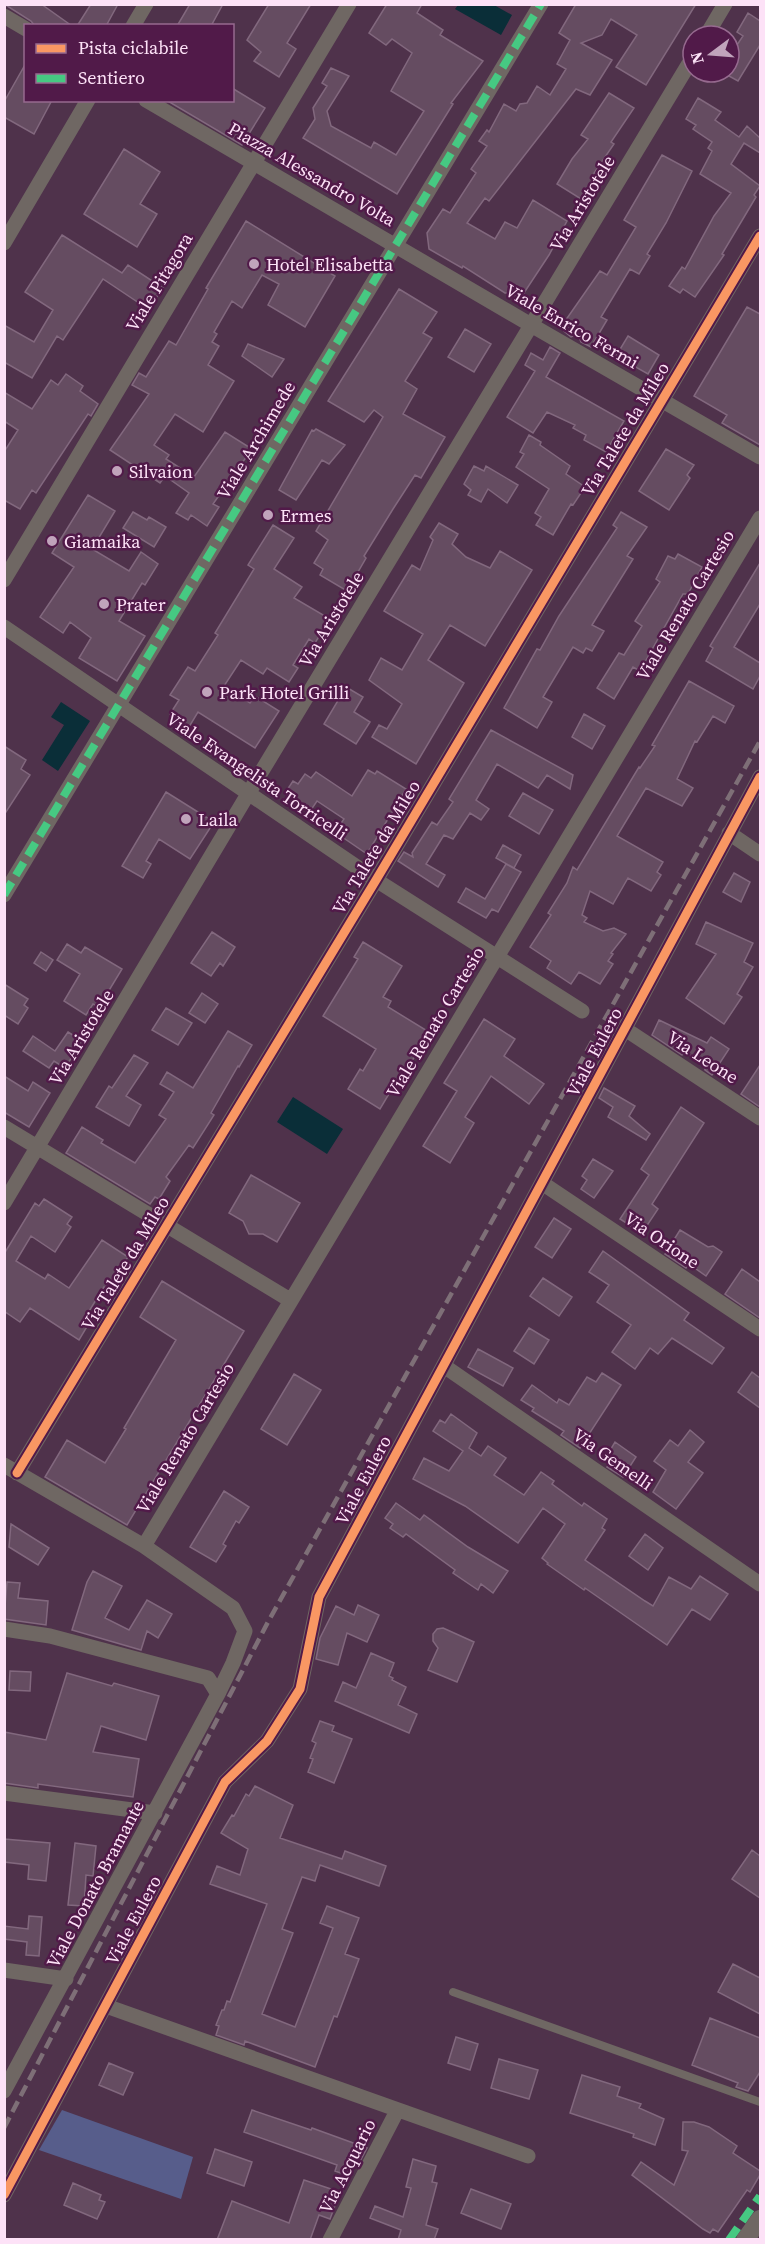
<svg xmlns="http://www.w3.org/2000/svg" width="765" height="2244" viewBox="0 0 765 2244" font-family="'Source Serif 4',serif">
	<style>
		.green { fill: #575d8b }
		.water { fill: #0a2e38 }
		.building { fill: #654c61; stroke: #82687e; stroke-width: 1.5 }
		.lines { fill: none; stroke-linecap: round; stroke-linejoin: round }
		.service { stroke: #6f6763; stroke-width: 8 }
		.minor { stroke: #6f6763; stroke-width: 15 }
		.tertiary { stroke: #6f6763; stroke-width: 18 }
		.rail { stroke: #7e6f77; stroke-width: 4.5; stroke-dasharray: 12 6; stroke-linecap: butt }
		.quiet { stroke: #46c982; stroke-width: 8; stroke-dasharray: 15 8; stroke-linecap: butt }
		.cycleway-casing { stroke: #511a49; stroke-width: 13 }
		.cycleway { stroke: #f99763; stroke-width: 9 }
		.poi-dot { fill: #c0a4bb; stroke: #511a49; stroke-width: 2 }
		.labels { text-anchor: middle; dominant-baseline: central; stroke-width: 5; stroke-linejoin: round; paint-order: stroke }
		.street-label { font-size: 18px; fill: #fde2f7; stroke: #511a49 }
		.poi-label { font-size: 18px; fill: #fde2f7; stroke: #511a49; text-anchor: start }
	</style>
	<rect width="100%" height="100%" fill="#4f324b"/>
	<!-- green -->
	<path class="green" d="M62 2110 193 2157 181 2199 39 2150Z"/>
	<!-- water -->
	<path class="water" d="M458 5H494L512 15 501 35 455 9Z
		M61 702 90 721 58 771 42 760 64 725 51 717Z
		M293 1097 343 1129 327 1154 277 1122Z"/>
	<!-- building -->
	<path class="building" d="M4 4H41L72 26H35L31 21Z
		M91 4H118L106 26H77Z
		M190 4H223L211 26H177Z
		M269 4H311L287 43 296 49 279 77 254 61 261 52 247 40Z
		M387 4H422L417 13 443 30 440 35 483 61 451 103 453 104 397 194 303 138 315 119 313 108 327 86 322 83 331 68 349 76 327 111 331 126 371 148 374 142 396 155 424 111 391 91 412 53 392 39 386 45 369 33Z
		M576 4H696L646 85 616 67 637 35 611 19 602 35 581 43 612 60 590 95 576 89 489 201 485 198 467 223 495 239 505 222 517 228 533 200 567 221 549 255 520 299 511 293H505L463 266 462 268 429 249 427 233 443 209 450 213 476 173 471 169 487 146 479 141 487 130 489 132 504 104 516 111 520 104 527 103 537 86 550 95 566 69 557 64 570 40 559 33Z
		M748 13 760 21V45L738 81 729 76V57L743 36 737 32Z
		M26 63V100H52L34 134 4 117V102Z
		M232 88 265 108 242 145 166 100H232Z
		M609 93 634 108 611 142 614 144 594 173 597 174 581 199 557 184 572 159 588 139 581 135Z
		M698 98 721 112 715 120 739 137 747 126 760 138V153L744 143 731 164 760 186 754 195 756 197 722 254 724 255 695 297 683 289 680 293 669 286 682 267 685 269 714 216 731 193 700 174 712 151 708 148 712 142 693 129 696 125 686 119Z
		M124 149 160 172 140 204 157 214 137 247 84 214Z
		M662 155 692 171 666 223 647 254 650 256 639 274 630 269 601 317 607 320 591 347 581 342 578 334 571 337 564 331 563 324 600 271 607 275 636 227 624 220Z
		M246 221 335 276 305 327 268 305 279 284 262 275 242 308 232 301 214 332 217 334 212 342 219 346 208 365 234 381 203 432 175 414 154 445 169 455 166 459 194 477 225 432 252 449 213 504 219 507 207 526 191 515 188 520 176 513 189 493 165 476 160 483 110 450 149 394 132 385 139 373 146 377 169 341 176 345 208 289 206 288Z
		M62 235 122 273 128 265 163 288 148 309 103 279 63 340 57 336 32 378 4 362V325L34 342 53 310 25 292Z
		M399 289 437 312 423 333 432 338 405 381 417 389 403 414 445 437 421 478 415 475 393 509 364 556 366 558 347 591 320 575 323 569 314 563 328 540 316 531 383 417 374 410 364 422 328 401Z
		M747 307 760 314V445L722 423 727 415 694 396Z
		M465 329 491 344 474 372 448 357Z
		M628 336 659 355 648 374 616 356Z
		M248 344 284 359 272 377 242 356Z
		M550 347 560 353 546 377 624 421 606 452 584 440 586 435 573 428 575 425 547 412 533 433 507 417 535 371 525 365 531 353 543 360Z
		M66 374 83 386 80 391 98 404 91 416 88 414 36 493 32 490 20 509 4 500V452L18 430 4 421V392L32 409 51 380 58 385Z
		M316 429 345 445 329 464 322 460 296 500 279 490 312 430 314 431Z
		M529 435 541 442 540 445 570 466 566 474 585 487 573 505 571 504 553 535 536 525 541 517 535 513 549 489 516 467 524 454 520 452Z
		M666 449 694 465 687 475 690 478 669 510 639 491Z
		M474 466 484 471 486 466 518 485 507 503 488 489 481 502 468 495 471 490 464 484Z
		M88 495 115 511 92 549 129 571 141 552 158 564 145 585 142 583 119 621 145 636 117 681 79 658 91 638 70 622 63 633 40 617 74 567 52 553Z
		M133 512 147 520 149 517 166 527 154 547 123 528Z
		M621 512 647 527 627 556 633 559 592 625 604 631 592 651 586 648 583 653 573 647 543 697 552 702 537 728 504 708 537 649 540 650 559 616 617 528 613 525Z
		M439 523 458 534 452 544 466 557 490 568 500 551 532 570 485 646 450 625 428 660 464 683 416 764 372 737 379 725 387 729 402 704 369 680 381 658 402 670 423 634 384 611 412 565 420 570 433 540 430 537Z
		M273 525 294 538 274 569 302 587 294 598 330 619 315 643 309 639 293 665 298 668 289 682 267 668 263 674 241 660 224 686 250 703 255 696 279 711 255 748 198 712 189 727 170 714 179 700 170 695 188 667 195 671 218 635 215 633 254 569 248 565Z
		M678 554 702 567 688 594H683L640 671 633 667 614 699 597 688 619 653 624 655 642 626 635 621 660 582 656 579 668 556 675 559Z
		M760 563V604L734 647 760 663V676L753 689 706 661 713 648 710 646Z
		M689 681 734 706 725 723 713 716 697 742 695 741 677 779 693 788 682 806 646 788 617 836 663 862 657 872 661 875 651 891 628 878 613 904 590 891 582 915 587 918 584 922 603 931 614 928 626 934 611 953 613 954 608 961 613 964 600 984 579 972 571 984 547 968 551 961 530 947 551 915 548 913 567 883 573 867 577 870 639 767 640 768 655 746 652 745Z
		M346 687 363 697 354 712 370 722 356 744 324 724Z
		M584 714 605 726 592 749 572 737Z
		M491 730 573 775 570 789 547 775 538 788 497 764 476 800 489 809 481 820 470 813 453 839 444 835 426 864 445 875 438 887 398 861 404 852 413 857 412 853 432 822 437 825 453 802 449 799Z
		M4 746 26 760 21 769 30 775 4 815Z
		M368 770 375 774 377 771 406 789 367 854 335 832 344 819 317 801 311 810 285 793 293 781 298 784 305 774 311 778 316 772 352 796Z
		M166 792 214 822 190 859 159 839 146 861 151 864 143 878 122 866Z
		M523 793 553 810 539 834 509 816Z
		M503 845 521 855 514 868 496 858Z
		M506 864 521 872 498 912 492 909 486 918 458 902 466 888 485 899Z
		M734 873 750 882 741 902 723 892Z
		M706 922 753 943 744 962 753 967 737 994 742 997 724 1024 686 998 716 954 696 944Z
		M212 932 235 947 223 966 220 963 211 976 191 963Z
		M363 942 402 966 383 997 391 1001 388 1007 429 1032 402 1078 399 1077 380 1109 348 1089 360 1069 363 1071 376 1049 323 1016 358 959 354 957Z
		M67 944 81 953 85 947 122 969 99 1007 93 1004 86 1015 64 1001 80 974 57 960Z
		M41 952 53 960 46 971 34 963Z
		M4 984 28 999 24 1005 28 1008 18 1024 4 1015Z
		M202 993 218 1004 205 1023 189 1013Z
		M166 1008 192 1023 178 1045 152 1030Z
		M484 1019 515 1039 504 1056 544 1084 529 1104 491 1076 465 1117 474 1123 450 1163 423 1146 457 1091 444 1083Z
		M659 1020 707 1043 711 1037 729 1049 712 1075 705 1070 704 1065 684 1051 682 1055 652 1035Z
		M228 1031 252 1045 239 1067 238 1066 211 1113 214 1115 193 1148 189 1145 166 1177 170 1181 159 1199 155 1197 150 1204 66 1153 82 1127 103 1140 101 1143 135 1163 166 1119 159 1115 174 1092 160 1084 167 1072 193 1088Z
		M68 1032 82 1041 65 1068 54 1061 49 1068 23 1051 33 1036 55 1051Z
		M134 1055 148 1063 126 1096 141 1105 129 1126 96 1107 109 1086 112 1088Z
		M760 1065V1107L741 1094Z
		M4 1076 28 1091 33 1082 50 1093 29 1127 4 1112Z
		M604 1088 635 1106 629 1116 650 1134 646 1140 608 1117 613 1107 599 1098Z
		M681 1107 704 1123 652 1204 658 1209 642 1233 620 1219 649 1175 641 1169Z
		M593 1159 613 1171 594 1198 581 1189 587 1180 582 1176Z
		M251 1175 300 1203 277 1242 263 1234H249L243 1221 229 1213Z
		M44 1199 72 1217 67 1224 71 1227 55 1252 31 1236 16 1261 45 1279 48 1274 69 1288 102 1240 128 1257 107 1288 104 1287 86 1316 91 1320 79 1340 30 1308 20 1322 4 1311V1254L35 1203 39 1206Z
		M554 1218 571 1229 552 1258 535 1247Z
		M680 1230 708 1247 713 1246 722 1252 706 1276 689 1264 686 1268 665 1254Z
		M603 1251 689 1313 684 1320 724 1348 712 1364 672 1338 658 1354 650 1348 635 1369 612 1352 631 1325 597 1302 609 1285 589 1272Z
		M742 1269 760 1282V1318L725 1294Z
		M543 1278 572 1297 559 1316 530 1296Z
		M162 1281 244 1331 127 1525 45 1477 67 1440 105 1463 126 1429 124 1428 176 1340 140 1317Z
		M529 1328 549 1340 534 1364 514 1351Z
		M478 1349 513 1368 503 1386 468 1367Z
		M752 1372 760 1378V1408L738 1392Z
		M602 1373 621 1385 580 1448 561 1435 564 1431 532 1411 534 1408 521 1400 532 1385 557 1403 559 1399 569 1405 587 1377 596 1382Z
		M294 1374 321 1390 287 1445 261 1429Z
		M451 1414 477 1433 469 1448 481 1456 488 1446 506 1458 494 1475 524 1495 541 1472 554 1481 552 1484 582 1506 584 1503 607 1519 602 1528 605 1530 585 1560 645 1601 653 1606 669 1577 691 1589 700 1576 728 1594 710 1620 692 1609 667 1645 585 1588 584 1590 547 1564 548 1563 542 1558 565 1524 543 1508 518 1543 465 1506 413 1479 424 1458 449 1471 463 1451 433 1431 440 1420 445 1423Z
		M690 1430 704 1442 688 1462 703 1473 676 1509 653 1492 666 1470 654 1461 670 1440 678 1446Z
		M615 1442 636 1457 623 1477 607 1467 611 1461 606 1457Z
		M224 1491 249 1507 239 1523 236 1521 223 1544 226 1546 216 1562 190 1547Z
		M396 1503 420 1520 424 1515 468 1547 508 1571 493 1593 481 1584 478 1590 453 1573 455 1570 406 1534 403 1537 390 1528 393 1524 385 1518Z
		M11 1524 49 1548 38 1565 9 1547Z
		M645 1534 663 1548 648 1570 629 1556Z
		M93 1571 122 1586 105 1618 129 1630 147 1600 172 1614 158 1638 147 1631 141 1650 72 1630 87 1582Z
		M7 1582 20 1583 18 1598 48 1601 46 1625 4 1619Z
		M358 1605 379 1615 367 1642 347 1633 338 1665 316 1659 320 1638 336 1606 354 1615Z
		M443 1628 474 1642 457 1682 428 1670 438 1648 433 1641V1634L437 1629Z
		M371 1653 394 1663 389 1676 393 1678 392 1680 406 1687 398 1705 417 1714 409 1733 335 1701 343 1682 356 1688Z
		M10 1671 31 1672 30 1691 9 1690Z
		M67 1673 112 1686 114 1683 159 1696 146 1740 101 1726 93 1752 139 1759 133 1797 38 1784V1788L4 1783V1732L46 1740Z
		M320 1721 334 1726 332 1731 352 1739 334 1783 308 1772 313 1759 310 1758 316 1743 312 1741Z
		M255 1786 293 1805 280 1838 342 1859 345 1851 386 1866 379 1886 320 1865 315 1881 302 1877 282 1929 293 1933 262 2014 295 2027 333 1928 320 1923 327 1906 359 1918 345 1954 359 1959 337 2017 334 2016 315 2067 245 2041 244 2045 216 2035 219 2026 216 2025 222 2010H224L227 2001 230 2002 267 1904 210 1884 217 1866 240 1875 248 1849 221 1833 232 1815 234 1816 246 1794 249 1796Z
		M4 1839 50 1843 46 1881 28 1879 29 1865 4 1862Z
		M75 1843 96 1846 93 1876 86 1875 84 1906 68 1905Z
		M752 1850 760 1856V1898L732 1879Z
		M29 1916 42 1917 39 1956 26 1955 27 1942 4 1939V1926L28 1929Z
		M733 1964 760 1978V2014L718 1992Z
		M710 2018 760 2038V2072L748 2091 736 2087 738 2083 692 2065Z
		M456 2037 478 2044 470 2070 448 2063Z
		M499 2059 538 2070 529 2099 491 2088Z
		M109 2063 133 2073 123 2095 99 2085Z
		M582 2075 620 2087 617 2096 641 2104 639 2108 664 2119 655 2145 633 2137 634 2134 570 2113Z
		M252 2110 311 2130 312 2128 367 2148 357 2167 353 2165 349 2176 335 2171 337 2165 244 2132Z
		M683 2122H694L709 2127 737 2146 733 2153 760 2171V2175L750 2192 747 2190 718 2232 713 2229 710 2233 703 2229 632 2175 641 2162 674 2185 688 2151 682 2150Z
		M215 2149 252 2162 244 2186 207 2173Z
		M413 2159 436 2166 432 2182 437 2183 426 2225 438 2229 434 2240H398L401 2230 370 2218 375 2206 403 2217 411 2188 406 2187Z
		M304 2180 340 2192 330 2219 319 2215 310 2240H217L232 2201 289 2223Z
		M73 2183 101 2195 99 2200 105 2202 97 2219 64 2205Z
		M471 2189 511 2204 501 2229 461 2213Z"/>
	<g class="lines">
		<!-- service -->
		<path class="service" d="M453 1992 760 2102"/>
		<!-- minor -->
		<path class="minor" d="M4 16 26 29
			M133 26 146 4
			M706 36 725 4
			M146 100 531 325 760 457
			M4 243 88 100
			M4 580 349 4
			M4 627 376 880 582 1011
			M729 833 760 854
			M4 895 541 4
			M625 1029 760 1118
			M4 1127 290 1300
			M542 1183 760 1329
			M4 1203 248 794 693 57
			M444 1366 760 1584
			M4 1465 144 1546 233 1608 245 1631 233 1663 218 1694 4 2091
			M17 1473 376 880 760 236
			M144 1546 760 518
			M4 1629 50 1636 208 1678 218 1694
			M4 1793 155 1813
			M4 1970 66 1979
			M106 2006 528 2156
			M4 2195 225 1782 267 1741 300 1689 319 1597 760 777
			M330 2240 397 2111"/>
		<!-- tertiary -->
		<path class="tertiary" d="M745 2240 760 2219"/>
		<!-- rail -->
		<path class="rail" d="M4 2128 268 1622 760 741"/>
		<!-- quiet -->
		<path class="quiet" d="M4 895 541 4
			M729 2240 760 2196"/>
		<defs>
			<path id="cycleway" d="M17 1473 376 880 760 236
				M4 2195 225 1782 267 1741 300 1689 319 1597 760 777"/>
		</defs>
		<!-- cycleway casing -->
		<use href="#cycleway" class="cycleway-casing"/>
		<!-- cycleway -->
		<use href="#cycleway" class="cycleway"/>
	</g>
	<!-- markers -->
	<g class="poi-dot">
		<circle cx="254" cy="264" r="6"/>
		<circle cx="117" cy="471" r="6"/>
		<circle cx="268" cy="515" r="6"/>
		<circle cx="52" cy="541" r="6"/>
		<circle cx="104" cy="604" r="6"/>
		<circle cx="207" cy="692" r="6"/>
		<circle cx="186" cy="819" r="6"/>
	</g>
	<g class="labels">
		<!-- street labels -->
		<g class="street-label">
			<text transform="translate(312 174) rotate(30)">Piazza Alessandro Volta</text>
			<text transform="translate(582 203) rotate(-59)">Via Aristotele</text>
			<text transform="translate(159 282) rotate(-59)">Viale Pitagora</text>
			<text transform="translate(572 326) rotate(30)">Viale Enrico Fermi</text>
			<text transform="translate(625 429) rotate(-59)">Via Talete da Mileo</text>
			<text transform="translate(256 440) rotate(-59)">Viale Archimede</text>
			<text transform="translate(685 605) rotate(-59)">Viale Renato Cartesio</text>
			<text transform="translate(331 619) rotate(-59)">Via Aristotele</text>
			<text transform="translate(257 776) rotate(34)">Viale Evangelista Torricelli</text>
			<text transform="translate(376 847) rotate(-59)">Via Talete da Mileo</text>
			<text transform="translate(435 1022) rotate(-59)">Viale Renato Cartesio</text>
			<text transform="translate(81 1037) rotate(-59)">Via Aristotele</text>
			<text transform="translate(594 1052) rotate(-62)">Viale Eulero</text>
			<text transform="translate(703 1057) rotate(33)">Via Leone</text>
			<text transform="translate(662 1240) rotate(34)">Via Orione</text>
			<text transform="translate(125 1263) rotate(-59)">Via Talete da Mileo</text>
			<text transform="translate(185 1438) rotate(-59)">Viale Renato Cartesio</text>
			<text transform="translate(613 1459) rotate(35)">Via Gemelli</text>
			<text transform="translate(363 1480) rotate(-62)">Viale Eulero</text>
			<text transform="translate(95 1884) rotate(-62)">Viale Donato Bramante</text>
			<text transform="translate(133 1920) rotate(-62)">Viale Eulero</text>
			<text transform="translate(347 2166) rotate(-63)">Via Acquario</text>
		</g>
		<!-- poi labels -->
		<g class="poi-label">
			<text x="266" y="264">Hotel Elisabetta</text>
			<text x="129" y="471">Silvaion</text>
			<text x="280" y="515">Ermes</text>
			<text x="64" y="541">Giamaika</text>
			<text x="116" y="604">Prater</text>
			<text x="219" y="692">Park Hotel Grilli</text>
			<text x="198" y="819">Laila</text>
		</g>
	</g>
	<!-- border -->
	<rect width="765" height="2244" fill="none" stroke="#fde2f7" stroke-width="12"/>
	<!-- legend -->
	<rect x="24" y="24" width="210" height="78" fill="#511a49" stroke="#966a8f" stroke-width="1.5"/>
	<rect x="36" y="44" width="30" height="9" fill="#f99763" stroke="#966a8f" stroke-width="1.5"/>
	<text x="78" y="54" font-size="18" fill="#fde2f7">Pista ciclabile</text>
	<rect x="36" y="74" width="30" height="9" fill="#46c982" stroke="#966a8f" stroke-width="1.5"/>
	<text x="78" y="84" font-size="18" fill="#fde2f7">Sentiero</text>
	<!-- north arrow -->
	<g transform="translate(711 54) rotate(254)"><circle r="28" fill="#511a49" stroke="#966a8f" stroke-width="1.5"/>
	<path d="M0-4.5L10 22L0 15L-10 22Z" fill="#c0a4bb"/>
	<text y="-9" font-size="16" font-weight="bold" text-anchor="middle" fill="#fde2f7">N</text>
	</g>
</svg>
